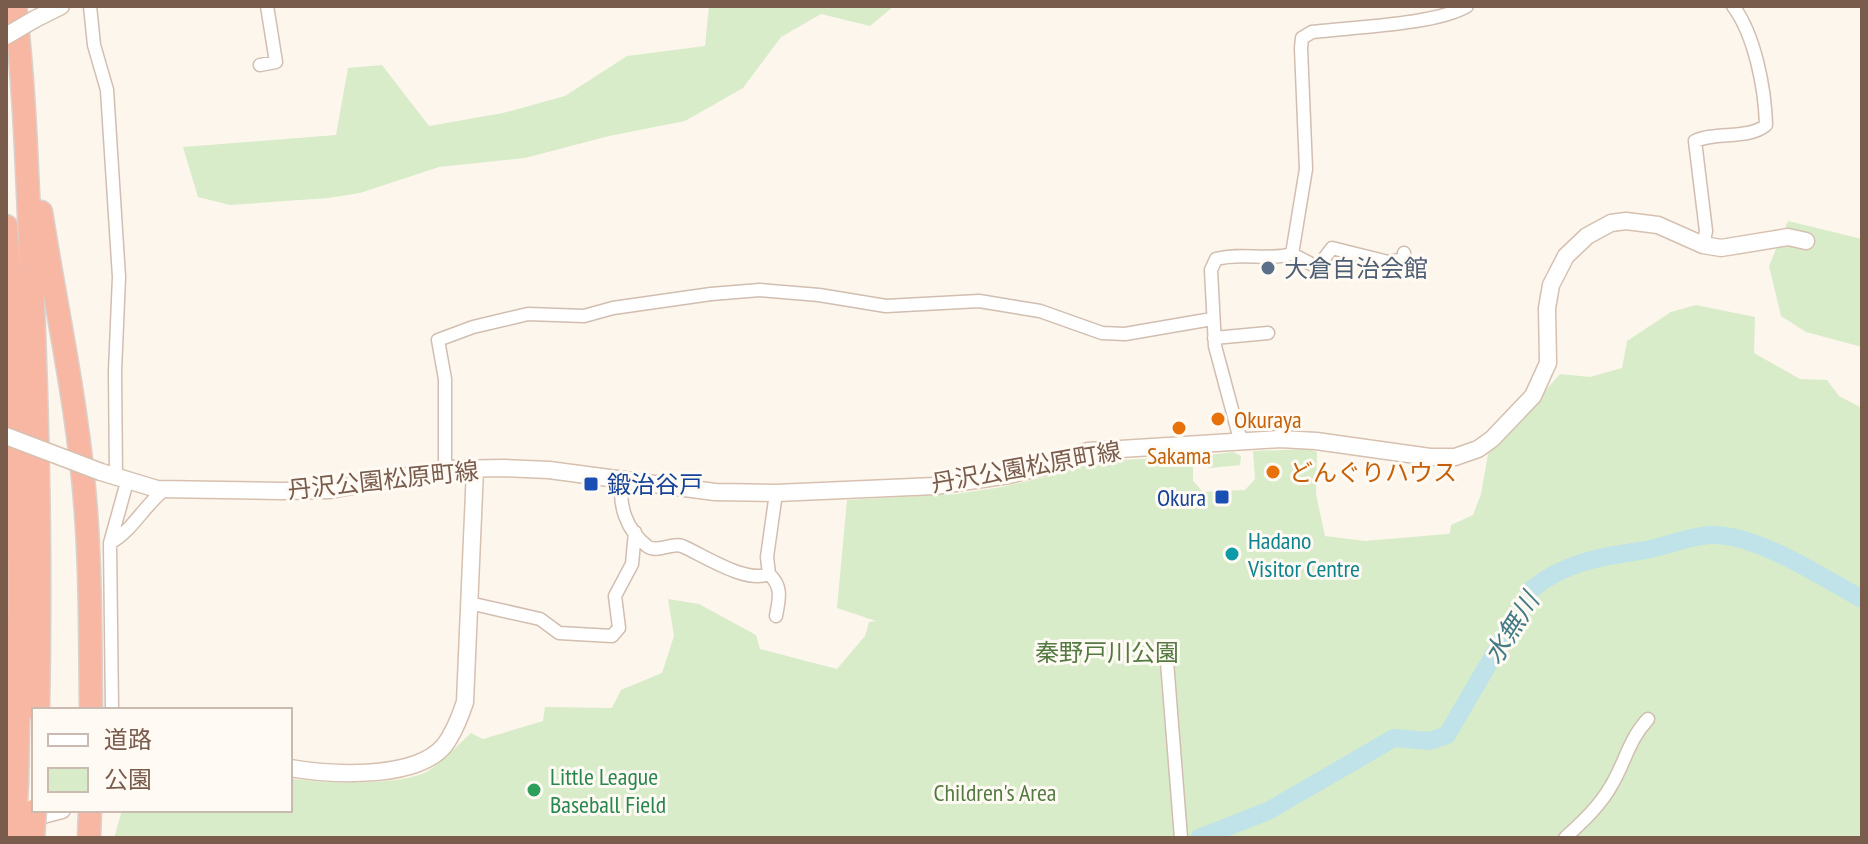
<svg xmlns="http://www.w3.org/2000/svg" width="1868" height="844" viewBox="0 0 1868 844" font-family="'PT Sans Narrow','Noto Sans JP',sans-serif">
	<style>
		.green { fill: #d8ecc9 }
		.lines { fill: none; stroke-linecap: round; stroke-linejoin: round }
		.river { stroke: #bfe3e8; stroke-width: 18 }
		.street-casing { stroke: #d1beb0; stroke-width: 15 }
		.secondary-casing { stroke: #d6c0b0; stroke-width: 19 }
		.highway-casing { stroke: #dad1cd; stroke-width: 25 }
		.street { stroke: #fff; stroke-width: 12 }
		.secondary { stroke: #fff; stroke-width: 16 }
		.highway { stroke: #f7b7a3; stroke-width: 22 }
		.secondary-bridge-casing { stroke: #d6c0b0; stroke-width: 19; stroke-linecap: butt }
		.highway-bridge-casing { stroke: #dad1cd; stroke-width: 25; stroke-linecap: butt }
		.secondary-bridge { stroke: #fff; stroke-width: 16 }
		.highway-bridge { stroke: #f7b7a3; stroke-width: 22 }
		.service-dot { fill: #5c6f8a; stroke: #fffaf3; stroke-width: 3 }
		.food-dot { fill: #e8710a; stroke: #fffaf3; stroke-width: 3 }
		.transit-dot { fill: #1a4fb4; stroke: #fffaf3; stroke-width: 3 }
		.culture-dot { fill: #0f9aa8; stroke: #fffaf3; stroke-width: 3 }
		.leisure-dot { fill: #2e9e5b; stroke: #fffaf3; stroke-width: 3 }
		.labels { text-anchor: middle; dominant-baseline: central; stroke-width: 6; stroke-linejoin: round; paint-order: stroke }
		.service-label { font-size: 24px; fill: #4e5e75; stroke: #fffaf3; text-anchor: start }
		.food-label { font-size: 24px; fill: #c56008; stroke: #fffaf3; text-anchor: start }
		.street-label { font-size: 24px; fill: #7a5c4d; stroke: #fffaf3 }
		.transit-label { font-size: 24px; fill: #164399; stroke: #fffaf3; text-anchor: start }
		.culture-label { font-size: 24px; fill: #0d838f; stroke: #fffaf3; text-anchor: start }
		.park-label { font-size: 24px; fill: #537a41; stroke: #fffaf3 }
		.leisure-label { font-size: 24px; fill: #27864d; stroke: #fffaf3; text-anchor: start }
		.water-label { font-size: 26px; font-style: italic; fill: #437c86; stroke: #fffaf3 }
	</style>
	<rect width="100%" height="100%" fill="#fdf6ec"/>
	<!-- green -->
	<path class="green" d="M709 6H894L870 26 821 14 781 37 743 88 685 121 609 136 525 158 439 167 360 193 328 198 230 205 198 197 183 147 336 135 348 68 382 65 429 126 503 113 565 96 627 56 705 46Z
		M1788 221 1862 239V347L1806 332 1781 316 1769 266Z
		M1696 305 1755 317 1754 353 1800 379 1827 380 1839 396 1862 408V838H114L122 810H290V778C318 784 404 786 428 771 443 761 457 746 471 733L483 739 543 721 545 707 612 708 621 690 662 673 674 636 668 599 699 604 756 635 760 649 837 669 865 636 869 622 876 621 837 608 847 500 956 494 1002 487 1044 477V472L1105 454 1107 461 1188 456 1193 466V481L1203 492 1245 490 1255 479 1253 451 1309 449 1317 452 1316 494 1325 536 1365 541 1447 534 1450 533 1451 525 1473 515 1481 494 1488 454 1560 374 1590 377 1622 368 1627 341 1671 312Z
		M1233 452 1241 456 1240 465 1210 468 1205 466V460L1210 455Z"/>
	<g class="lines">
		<!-- river -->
		<path class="river" d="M1199 838 1268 811 1394 738 1430 741 1447 735 1532 589C1564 563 1599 557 1639 551 1663 548 1687 536 1711 535 1755 533 1824 578 1862 599"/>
		<defs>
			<path id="street" d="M90 6 94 45 107 90 119 277 115 371 116 478
				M260 65 276 62 267 6
				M1703 245 1706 231 1695 141C1716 131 1748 140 1766 125 1765 89 1755 35 1733 6
				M1292 254 1306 169 1301 48 1302 38 1312 32C1352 27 1435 25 1467 6
				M1214 338 1268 333
				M1243 441 1238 432 1215 346 1211 270 1216 259C1242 252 1267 261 1292 254L1315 266 1320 264 1332 248 1388 262 1405 259 1404 253
				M445 469V379L438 340 473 327 528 314 584 316 613 308 711 294 760 290 819 295 886 306 979 301 1040 311 1102 333 1125 334 1212 319
				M623 480C617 504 627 531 647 546 657 554 671 542 682 546 703 555 746 584 769 574
				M110 543C132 531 143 507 164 490
				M469 603 540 619 559 633 612 636 619 628 615 596 632 564 635 532
				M776 616C779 599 783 587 769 574L767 557 776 493
				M1166 649 1181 838
				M112 710 110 543 127 482
				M1565 838C1582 822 1599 807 1611 786 1625 763 1629 739 1648 719"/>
			<path id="secondary" d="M35 19 61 6
				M101 472 157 489 281 491 330 490 445 469 504 468 549 470 715 492 776 493 935 486 1009 475 1042 467 1088 451 1280 439 1316 441 1430 457H1455L1478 449 1492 439 1533 396 1548 363 1547 308 1551 285 1566 256 1587 236 1611 223 1626 221 1658 225 1703 245 1721 248 1788 237 1806 241
				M290 768C330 775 415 780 444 746 454 733 460 717 465 702L475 469
				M25 817H35L62 810"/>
			<path id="highway" d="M15 6C25 91 27 176 31 261 38 410 41 560 38 710
				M41 212C55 301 74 389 83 478 91 555 90 633 91 710
				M6 226C21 412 21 597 17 783
				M89 838 90 810"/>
		</defs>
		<!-- street casing -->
		<use href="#street" class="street-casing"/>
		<!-- secondary casing -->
		<use href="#secondary" class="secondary-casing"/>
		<!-- highway casing -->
		<use href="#highway" class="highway-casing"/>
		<!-- street -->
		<use href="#street" class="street"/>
		<!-- secondary -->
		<use href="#secondary" class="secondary"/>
		<!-- highway -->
		<use href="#highway" class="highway"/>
		<defs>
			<path id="secondary-bridge" d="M6 36 35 19
				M6 436 101 472"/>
			<path id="highway-bridge" d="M14 838 17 783
				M33 838 35 810"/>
		</defs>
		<!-- secondary-bridge casing -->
		<use href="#secondary-bridge" class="secondary-bridge-casing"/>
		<!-- highway-bridge casing -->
		<use href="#highway-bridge" class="highway-bridge-casing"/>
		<!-- secondary-bridge -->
		<use href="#secondary-bridge" class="secondary-bridge"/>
		<!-- highway-bridge -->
		<use href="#highway-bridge" class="highway-bridge"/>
	</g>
	<!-- markers -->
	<circle class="service-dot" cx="1268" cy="268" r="8"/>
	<g class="food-dot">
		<circle cx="1218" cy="419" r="8"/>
		<circle cx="1179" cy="428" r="8"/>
		<circle cx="1273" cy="472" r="8"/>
	</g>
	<g class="transit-dot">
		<rect x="583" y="476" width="16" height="16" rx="4"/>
		<rect x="1214" y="489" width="16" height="16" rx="4"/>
	</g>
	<circle class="culture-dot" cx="1232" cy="554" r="8"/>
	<circle class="leisure-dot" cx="534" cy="790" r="8"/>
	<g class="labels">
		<!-- service labels -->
		<g class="service-label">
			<text x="1284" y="268">大倉自治会館</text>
		</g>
		<!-- food labels -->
		<g class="food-label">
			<text x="1234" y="419">Okuraya</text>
			<text x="1179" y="455" text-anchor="middle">Sakama</text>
			<text x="1289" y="472">どんぐりハウス</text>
		</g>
		<!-- street labels -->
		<g class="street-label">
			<text transform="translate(1026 467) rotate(-10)">丹沢公園松原町線</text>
			<text transform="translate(383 480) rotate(-6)">丹沢公園松原町線</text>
		</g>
		<!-- transit labels -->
		<g class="transit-label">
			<text x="607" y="484">鍛治谷戸</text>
			<text x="1206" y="497" text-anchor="end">Okura</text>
		</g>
		<!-- culture labels -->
		<g class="culture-label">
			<text x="1248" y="540">Hadano<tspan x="1248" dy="28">Visitor Centre</tspan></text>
		</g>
		<!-- park labels -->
		<g class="park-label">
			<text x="1107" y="652">秦野戸川公園</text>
			<text x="995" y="792">Children's Area</text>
		</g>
		<!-- leisure labels -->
		<g class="leisure-label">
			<text x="550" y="776">Little League<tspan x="550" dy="28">Baseball Field</tspan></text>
		</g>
		<!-- water labels -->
		<g class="water-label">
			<text transform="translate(1511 628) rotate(-58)">水無川</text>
		</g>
	</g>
	<!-- border -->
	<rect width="1868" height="844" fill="none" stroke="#7a5c4d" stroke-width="16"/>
	<!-- legend -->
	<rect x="32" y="708" width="260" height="104" fill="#fffaf3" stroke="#cabbb1" stroke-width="2"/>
	<rect x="48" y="734" width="40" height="12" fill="#ffffff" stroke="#cabbb1" stroke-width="2"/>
	<text x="104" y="748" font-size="24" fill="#7a5c4d">道路</text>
	<rect x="48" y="768" width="40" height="24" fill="#d8ecc9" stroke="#cabbb1" stroke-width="2"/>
	<text x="104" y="788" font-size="24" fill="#7a5c4d">公園</text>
</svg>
